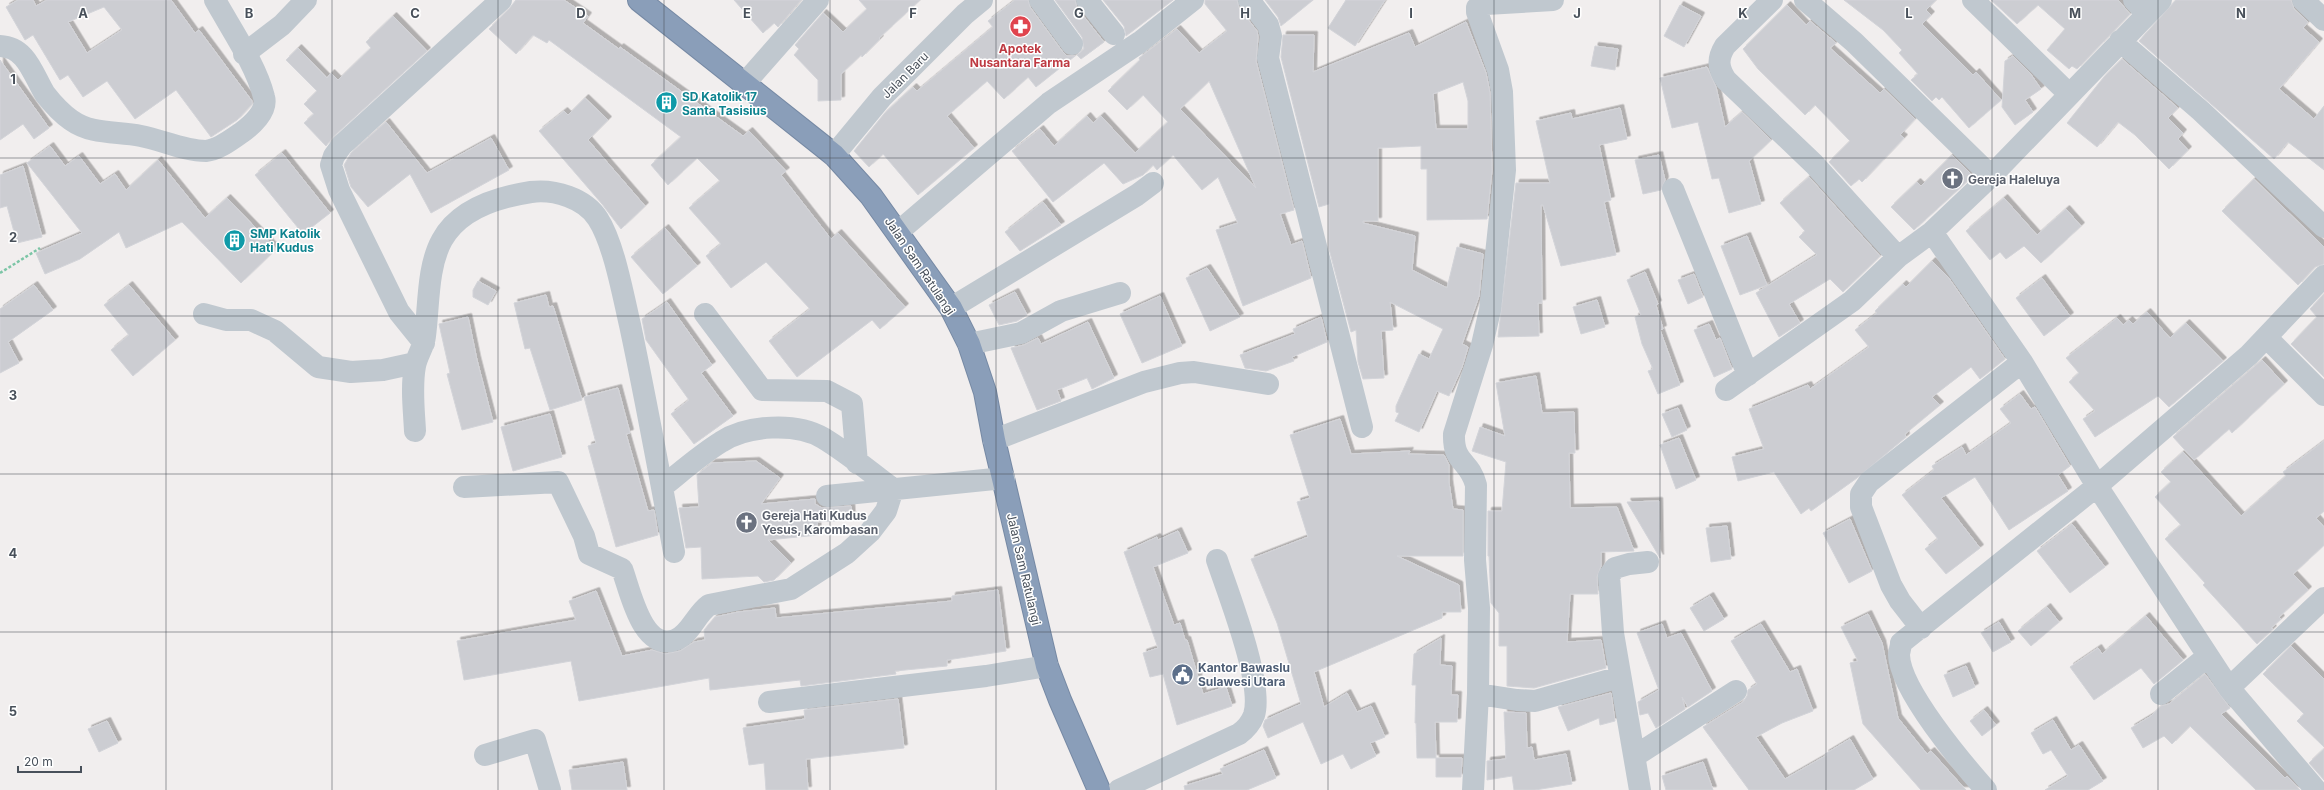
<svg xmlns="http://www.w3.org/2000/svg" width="2324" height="790" viewBox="0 0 2324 790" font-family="Inter,sans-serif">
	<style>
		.building { fill: #cccdd2; stroke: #d3d4d9; fill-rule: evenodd; filter: url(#shadow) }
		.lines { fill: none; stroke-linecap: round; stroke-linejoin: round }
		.highway-casing { stroke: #7689a4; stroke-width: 24 }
		.path { stroke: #7cc5a6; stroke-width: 2.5; stroke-dasharray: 3 2; stroke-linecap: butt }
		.minor { stroke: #c0c8cf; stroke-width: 22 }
		.highway { stroke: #8a9eb9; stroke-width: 22 }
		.grid { fill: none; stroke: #48505a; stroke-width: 1; stroke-opacity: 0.55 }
		.labels { text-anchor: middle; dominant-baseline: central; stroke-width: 3; stroke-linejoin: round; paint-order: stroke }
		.health-label { font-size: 12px; font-weight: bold; fill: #be3a42; stroke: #fff }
		.street-label { font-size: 12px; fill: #48505a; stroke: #fff }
		.culture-label { font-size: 12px; font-weight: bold; fill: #0d838f; stroke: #fff; text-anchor: start }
		.worship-label { font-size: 12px; font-weight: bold; fill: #5b616d; stroke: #fff; text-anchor: start }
		.service-label { font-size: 12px; font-weight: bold; fill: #4e5e75; stroke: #fff; text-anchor: start }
		.grid-label { font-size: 13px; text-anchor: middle; font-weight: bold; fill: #48505a; stroke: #fff; stroke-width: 3; stroke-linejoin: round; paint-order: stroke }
	</style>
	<defs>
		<filter id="shadow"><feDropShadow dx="3.5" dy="-3.5" stdDeviation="0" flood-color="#0004"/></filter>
	</defs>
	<rect width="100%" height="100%" fill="#f1eeee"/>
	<!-- building -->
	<path class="building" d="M18 0H33L36 6 47 0H171L195 33 199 30 252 101V104L237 120 211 137 176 90 135 119 107 81 83 97 68 75 60 80 33 35 25 40 6 7ZM104 7 122 30 87 53 68 22Z
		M516 0H564L588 16 583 23 619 49 620 47 743 136 749 131 786 171 781 175 831 239 838 233 905 307 880 329 872 320 797 377 769 341 810 309 766 262 731 288 706 256 721 244 689 208 720 181 697 158 668 185 651 165 681 137 549 40 547 43 533 35 516 54 489 29 509 9Z
		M734 0H801L778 27 774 23 763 33Z
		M859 0H920L879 38 880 39 862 57 861 55 841 74V100L818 101V80L794 55 799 49 795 45 823 13 843 32 867 9Z
		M1015 0H1028L1030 7 1062 51 1067 56H1075L1036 87 1028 77 1004 99 987 81 947 116 974 148 918 195 883 154 869 167 854 151 884 114 913 87 917 91 993 27 988 21Z
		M1055 0H1075L1077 8 1104 42 1081 59 1077 55 1084 49 1082 37Z
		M1103 0H1173L1126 36 1124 26Z
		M1205 0H1237L1239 8 1257 31 1258 37 1256 61 1294 210 1280 214 1291 245 1302 241 1311 278 1243 306 1216 230 1238 223 1218 177 1202 190 1173 155 1157 170 1153 165 1143 175 1123 184 1104 163 1053 202 1012 151 1040 129 1054 146 1087 116 1093 123 1101 116 1135 153 1168 122 1143 95 1127 110 1108 91 1140 60 1139 58 1177 29 1199 53 1227 31 1205 4ZM1209 81 1256 188 1180 109Z
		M1265 0H1313L1281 26 1278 17Z
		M1346 0H1385L1355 46 1328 28Z
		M1844 0H1936L1926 10 1931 15 1922 24 1973 75 1976 72 2001 100 1969 128 1942 97 1939 100 1936 97 1932 101 1911 80 1918 74 1899 53 1902 50 1883 30Z
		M1991 0H2118L2130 14 2077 69 2072 66 2069 69 2047 50 2065 29 2038 5 2017 24Z
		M2176 0H2291L2294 9 2308 22 2303 28 2319 42 2279 89 2314 119 2324 106V170L2288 142 2274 159 2139 41Z
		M1680 5 1701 16 1684 47 1664 36Z
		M1787 5 1806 25 1810 21 1836 43 1830 48 1880 93 1884 89 1915 119 1900 135 1904 138 1862 182 1859 179 1851 186 1829 162 1850 141 1815 105 1805 115 1758 69 1743 49Z
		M393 16 427 51 334 136 326 146 304 123 314 114 304 104 317 91 286 60 298 48 327 78 331 73 338 80 371 48 366 42Z
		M1466 22 1486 73 1490 93 1492 170 1487 219 1427 220V169H1421V146L1378 148V221H1363V223L1415 236 1412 270 1447 288 1457 247 1483 254 1479 296 1462 344 1468 347 1462 367 1449 396 1437 391 1419 432 1395 421 1399 413 1396 412V406L1419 354 1429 359 1443 329 1390 302 1393 330 1381 331 1384 378 1363 379 1358 362 1356 330 1351 332 1329 249V204L1319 207 1281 57 1283 35H1314L1313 72 1409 33 1415 47ZM1463 82 1468 101V129H1436L1433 94Z
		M1595 46 1618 49 1615 70 1591 66Z
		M2013 56 2030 73 2041 89 2025 100 2033 112 2015 125 2002 107 2005 61Z
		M2122 59 2178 108 2168 118 2183 133 2178 139 2188 150 2169 169 2135 135 2118 122 2097 147 2067 123 2104 77Z
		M0 60 49 128 34 139 23 124 0 140Z
		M1707 67 1716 87 1725 127 1742 112 1771 140 1749 161 1761 204 1729 213 1719 178 1712 179 1698 122 1672 128 1660 78Z
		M585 98 608 120 588 140 645 206 621 229 602 204 539 131 564 111 568 115Z
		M1620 108 1627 139 1599 145 1611 200 1604 202 1616 255 1561 266 1543 205H1541L1542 303H1538L1539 336 1498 337 1516 183H1550L1536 121 1571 113 1572 119Z
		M386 122 427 173 491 138 509 170 431 213 410 174 368 207 351 187 344 165 351 153Z
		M50 146 65 166 79 156 100 184 115 174 126 190 158 160 205 218 227 198 276 249 241 283 182 222 126 248 119 232 80 259 45 274 36 253 82 233 27 163Z
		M282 153 330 213 303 234 255 175Z
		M1659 155 1665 180 1661 190 1643 194 1635 160Z
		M1952 155 1973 176 1914 230 1891 207 1917 182 1921 186Z
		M23 166 42 237 17 243 7 206 0 208V175Z
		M1809 177 1880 256 1843 292 1830 279 1789 304 1800 323 1779 337 1756 293 1817 255 1799 237 1805 231 1780 203Z
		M2254 179 2324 247V264L2315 267 2298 285 2222 211Z
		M2004 198 2037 235 2066 209 2081 226 2041 263 2024 246 2006 259 2000 252 1990 260 1966 231Z
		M1043 202 1061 225 1020 251 1005 232Z
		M665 228 697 266 663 294 631 257Z
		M1747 236 1767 285 1740 295 1721 246Z
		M1932 261 1948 277 2005 359 1980 379 1971 367 1932 397 1940 405 1905 434 1906 437 1857 478 1811 511 1809 508 1801 514 1774 472 1738 481 1732 457 1764 449 1749 409 1808 385 1810 389 1869 347 1855 330 1877 313 1875 311 1903 284 1906 287Z
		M1207 268 1240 317 1210 331 1186 278Z
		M1645 272 1658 304 1656 305 1663 329 1660 330 1680 385 1658 394 1648 371 1653 369 1642 344 1635 317 1641 315 1627 280Z
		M1694 274 1703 297 1688 304 1678 280Z
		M2042 278 2070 316 2044 336 2016 298Z
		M478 281 496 291 488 305 473 297V290Z
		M34 285 53 310 8 342 19 363 0 373V309Z
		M129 285 175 340 133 376 111 350 129 335 104 305Z
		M1015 292 1027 315 1017 321 999 325 989 305Z
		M2324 294V377L2291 344 2317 317 2310 309Z
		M546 295 549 307 553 306 582 400 550 410 530 348 525 349 514 303Z
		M1160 296 1182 346 1142 363 1120 314Z
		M1597 300 1605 327 1581 334 1573 307Z
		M667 302 712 365 701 373 733 416 694 444 671 414 689 400 646 340 642 319Z
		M2147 312 2170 338 2186 323 2223 361 2169 407 2158 396 2095 437 2083 419 2095 411 2069 382 2079 373 2066 358 2117 318 2123 325 2129 320 2133 324Z
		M468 317 477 360 493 422 462 430 447 374 450 373 439 324Z
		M1321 317 1327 342 1292 357 1294 361 1266 371 1245 368 1240 355 1295 334 1293 329Z
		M1088 322 1114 378 1092 389 1087 378 1057 390 1061 401 1037 410 1011 348 1024 345 1038 338 1041 344Z
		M1709 324 1716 340 1720 338 1732 369 1714 377 1694 330Z
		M2262 360 2284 384 2232 433 2229 429 2194 460 2173 437Z
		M1536 376 1542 413 1574 412 1575 453H1569L1570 508 1617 507 1634 551 1601 552V566L1597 577 1598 594H1570L1567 642 1601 640 1606 668 1534 688 1507 686V646H1499V613L1491 603 1489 556H1488V511H1502L1506 462 1472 451 1480 427 1505 436 1496 383Z
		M618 388 630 433 626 434 648 511 654 510 658 535 616 547 588 446 596 443 584 397Z
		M2020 394 2031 409 2035 407 2070 466 2058 475 2068 491 2009 530 1975 477 1941 498 1980 548 1946 574 1925 549 1938 539 1902 495 1934 470 1932 466 1962 447 1966 455 2011 423 2000 409Z
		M1678 408 1687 430 1672 437 1662 414Z
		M550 414 562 457 513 471 501 427Z
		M1340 419 1351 454 1410 451 1408 454 1444 455 1449 465V483L1453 509 1463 510V556H1397L1459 585 1461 612H1442V618L1314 672 1324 707 1347 693 1357 712 1371 706 1385 737 1370 743 1376 756 1351 769 1343 754 1321 764 1303 722 1268 738 1263 726 1265 720 1301 704 1277 623 1251 559 1308 537 1297 502 1310 498 1290 435Z
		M1679 438 1696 480 1676 489 1660 445Z
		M2324 441V511L2316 518 2324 527V545L2293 574 2308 590 2279 617 2281 619 2271 628 2273 629 2257 644 2203 585 2205 583 2165 539 2181 525 2155 497 2171 482 2161 472 2183 452 2241 516 2286 476 2283 472Z
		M756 461 780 478 761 504 815 499V504L822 508 851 506 852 520 817 522 818 535 768 540 791 563 774 580 764 582 758 576 702 579 701 547 686 548 679 508 699 507 697 475 712 463Z
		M1659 501 1660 558 1627 502Z
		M1850 519 1872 571 1849 583 1823 533Z
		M2072 524 2105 567 2070 593 2037 551Z
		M1727 526 1731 559 1711 562 1706 528Z
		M1178 531 1188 553 1153 567 1174 625 1180 623 1185 640H1187L1203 694 1226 687 1232 706 1177 725 1163 674 1150 677 1143 653 1158 648 1124 552 1157 537 1158 540Z
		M998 590 1006 651 947 660V666L895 671 896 674 801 686 800 680 710 690 709 678 579 701 571 661 464 680 457 641 576 620 569 601 596 591 622 656 652 650 665 654 680 651 694 642 705 640 704 630 715 617 738 612 775 608 776 618 952 601V596Z
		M1710 596 1724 619 1704 631 1690 608Z
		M2047 607 2059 622 2031 646 2018 631Z
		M1868 614 1882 643 1898 718 1927 754 1931 751 1966 790H1921L1863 724 1850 663 1858 661 1841 627Z
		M2146 616 2183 660 2154 684 2141 668 2094 700 2070 667 2098 648 2102 654Z
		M1999 622 2011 642 1993 652 1981 633Z
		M1662 624 1667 638 1681 633 1712 691 1688 707 1682 697 1685 709 1656 728 1648 713 1640 715 1638 702 1659 690 1637 633Z
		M1761 624 1790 672 1797 669 1813 711 1782 723 1756 737 1785 779 1827 755 1825 754 1850 739 1873 779 1854 790H1749L1705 730 1703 727 1743 702 1747 696 1748 690 1757 684 1731 641Z
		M1441 638 1440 665 1452 666 1451 695H1458L1457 722H1435L1436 758H1417L1416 723H1415L1416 685H1412L1414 654Z
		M2291 646 2324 679V747L2297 721 2304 714 2263 674Z
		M1966 666 1975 687 1953 697 1944 675Z
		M2205 674 2230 708 2221 714 2285 778 2287 776 2300 790H2256L2190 726 2172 744 2164 736 2143 748 2131 728 2151 716 2161 706 2169 704Z
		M1611 693 1615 721 1600 725 1599 718 1568 731 1558 707Z
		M898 699 904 748 806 759 808 790H766L764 763 749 765 743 728 805 719 804 710Z
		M1984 710 1996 725 1982 736 1970 721Z
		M1504 712 1526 713 1527 748 1532 747 1534 760 1566 754 1572 784 1535 790H1514L1512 776 1487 780V761L1506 759Z
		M2053 720 2071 750 2079 745 2103 781 2088 790H2045L2068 776 2051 750 2043 754 2031 733Z
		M107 721 118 743 99 752 88 729Z
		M2324 749V780L2309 763Z
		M1264 750 1276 778 1247 790H1185L1184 786 1223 774 1220 769Z
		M1436 758H1462L1461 777H1436Z
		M623 762 627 790H572L569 770Z
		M1703 762 1713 790H1666L1662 776Z"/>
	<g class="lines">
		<defs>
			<path id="highway" d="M639 0 834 155 871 196 951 308 969 344 985 392 994 440 1047 666 1060 700 1099 790"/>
		</defs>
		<!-- highway casing -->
		<use href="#highway" class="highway-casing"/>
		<!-- path -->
		<path class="path" d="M0 273 40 248"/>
		<!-- minor -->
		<path class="minor" d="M1040 0 1072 44
			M1087 0 1114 34
			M1249 0 1268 25 1271 36 1268 58 1362 427
			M1772 0 1725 46C1717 59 1718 68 1726 80L1814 164 1898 257
			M1805 0 1854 42 1991 176
			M1973 0 2069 94
			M2134 0 2147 14
			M2303 0 2324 20
			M2120 41 2201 111 2324 227
			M0 46C27 47 33 75 45 94 52 103 61 113 71 120 92 135 116 131 141 136 162 140 184 151 206 151 218 150 231 140 241 133 251 126 268 111 264 97 256 65 231 29 215 0
			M244 54 282 25 306 0
			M745 83 818 0
			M834 155 882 97 965 14 982 0
			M1673 189 1748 375
			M898 232 1049 103 1140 42 1193 0
			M1932 232 2022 362 2097 486 2229 688 2316 790
			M951 308 1137 195 1153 183
			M204 314 226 320H251L275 331 318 367 351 372 383 370 415 363
			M705 314 762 390 827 391 852 404 857 463
			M2267 338 2324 395
			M424 343 399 312 339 190 331 165 334 156 342 145 501 0
			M969 344 1021 333 1061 311 1120 293
			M1726 390 1852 301 1898 257 1932 232 1991 176 2161 0
			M415 431C414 410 411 387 415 366 417 355 424 347 425 336 429 306 427 267 442 240 459 209 498 197 531 192 554 189 585 198 598 219 614 244 623 295 630 325 646 400 660 476 674 552
			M994 440 1144 382 1180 373 1194 372 1268 384
			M464 487 558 482 584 536 589 554 622 569C630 590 642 652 675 640 690 635 696 614 709 605L791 589 847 553 870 532 886 511 893 489C870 472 848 453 823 438 796 422 747 425 721 442 700 455 681 472 662 487
			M827 496 1004 478
			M1921 628 1900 601 1891 585 1861 507V494L1869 482 2022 362
			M2229 688 2324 598
			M1478 694 1517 700 1535 701 1620 677
			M2161 694 2208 656
			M769 702 986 676 1047 666
			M485 755 535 740 550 790
			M1635 756 1736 691
			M1119 790 1239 734C1246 729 1251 723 1254 715 1264 684 1228 593 1217 560
			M1473 790 1478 694 1479 608 1475 560 1476 485C1469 459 1453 464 1454 434L1482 345 1490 310 1505 170 1502 92 1498 70 1477 12V8L1486 4 1553 0
			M1640 790 1613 633 1609 576 1615 568 1629 564 1648 562
			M1986 790C1963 764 1900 690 1899 655 1899 652 1901 647 1901 643L2097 486 2249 355 2324 276"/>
		<!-- highway -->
		<use href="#highway" class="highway"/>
	</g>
	<!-- grid -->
	<path class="grid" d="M166 0V790M332 0V790M498 0V790M664 0V790M830 0V790M996 0V790M1162 0V790M1328 0V790M1494 0V790M1660 0V790M1826 0V790M1992 0V790M2158 0V790M0 158H2324M0 316H2324M0 474H2324M0 632H2324"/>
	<!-- icons -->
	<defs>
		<symbol id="pharmacy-disc" viewBox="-11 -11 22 22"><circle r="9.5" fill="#e0444e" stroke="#fff"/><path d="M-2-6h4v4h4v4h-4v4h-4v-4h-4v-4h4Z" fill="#fff"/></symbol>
		<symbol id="building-disc" viewBox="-11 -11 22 22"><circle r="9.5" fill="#0f9aa8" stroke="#fff"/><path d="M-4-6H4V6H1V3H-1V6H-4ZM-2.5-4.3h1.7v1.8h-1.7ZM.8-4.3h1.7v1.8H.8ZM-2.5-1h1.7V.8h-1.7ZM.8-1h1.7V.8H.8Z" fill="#fff"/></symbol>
		<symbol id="church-disc" viewBox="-11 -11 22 22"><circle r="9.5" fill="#6b7280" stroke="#fff"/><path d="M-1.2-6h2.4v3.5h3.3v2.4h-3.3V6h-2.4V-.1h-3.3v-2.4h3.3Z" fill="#fff"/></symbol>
		<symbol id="civic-disc" viewBox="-11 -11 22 22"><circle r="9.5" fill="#5c6f8a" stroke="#fff"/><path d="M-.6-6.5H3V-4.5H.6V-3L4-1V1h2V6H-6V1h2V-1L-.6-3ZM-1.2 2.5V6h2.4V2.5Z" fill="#fff"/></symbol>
	</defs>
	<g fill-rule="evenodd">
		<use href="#pharmacy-disc" x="1008" y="14" width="25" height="25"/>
		<use href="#building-disc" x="654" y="90" width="25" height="25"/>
		<use href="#church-disc" x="1940" y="166" width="25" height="25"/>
		<use href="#building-disc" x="222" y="228" width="25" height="25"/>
		<use href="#church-disc" x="734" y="510" width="25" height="25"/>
		<use href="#civic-disc" x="1170" y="662" width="25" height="25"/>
	</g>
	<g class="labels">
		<!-- health labels -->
		<g class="health-label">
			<text x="1020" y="48">Apotek<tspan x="1020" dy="14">Nusantara Farma</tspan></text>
		</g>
		<!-- street labels -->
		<g class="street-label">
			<text transform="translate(905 75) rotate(-45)">Jalan Baru</text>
			<text transform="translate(920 266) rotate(56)">Jalan Sam Ratulangi</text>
			<text transform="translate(1024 569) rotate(77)">Jalan Sam Ratulangi</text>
		</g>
		<!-- culture labels -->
		<g class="culture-label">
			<text x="682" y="96">SD Katolik 17<tspan x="682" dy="14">Santa Tasisius</tspan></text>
			<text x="250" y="233">SMP Katolik<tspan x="250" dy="14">Hati Kudus</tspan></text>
		</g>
		<!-- worship labels -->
		<g class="worship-label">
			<text x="1968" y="179">Gereja Haleluya</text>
			<text x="762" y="515">Gereja Hati Kudus<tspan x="762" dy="14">Yesus, Karombasan</tspan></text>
		</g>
		<!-- service labels -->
		<g class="service-label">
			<text x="1198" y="667">Kantor Bawaslu<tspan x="1198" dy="14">Sulawesi Utara</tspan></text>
		</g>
	</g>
	<g class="grid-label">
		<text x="83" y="18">A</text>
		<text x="249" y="18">B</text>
		<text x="415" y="18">C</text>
		<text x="581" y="18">D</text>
		<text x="747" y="18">E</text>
		<text x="913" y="18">F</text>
		<text x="1079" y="18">G</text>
		<text x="1245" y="18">H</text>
		<text x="1411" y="18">I</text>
		<text x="1577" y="18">J</text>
		<text x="1743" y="18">K</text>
		<text x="1909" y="18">L</text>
		<text x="2075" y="18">M</text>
		<text x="2241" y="18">N</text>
		<text x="13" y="84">1</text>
		<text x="13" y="242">2</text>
		<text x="13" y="400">3</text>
		<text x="13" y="558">4</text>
		<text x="13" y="716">5</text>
	</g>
	<!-- scale -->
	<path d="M18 766v6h63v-6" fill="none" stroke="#48505a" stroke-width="2"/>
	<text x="24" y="766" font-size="12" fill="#48505a" stroke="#ffffff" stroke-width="3" paint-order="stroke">20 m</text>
</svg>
